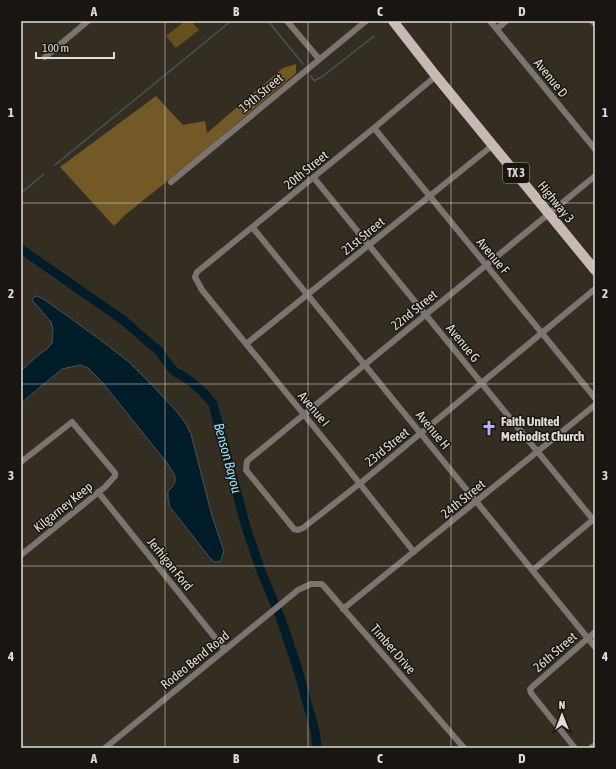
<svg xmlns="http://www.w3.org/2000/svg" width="616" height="769" viewBox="0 0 616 769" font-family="'Asap Condensed',sans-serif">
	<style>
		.green { fill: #684f1e }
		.forest { fill: #725926 }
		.water { fill: #001c28; stroke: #44565c }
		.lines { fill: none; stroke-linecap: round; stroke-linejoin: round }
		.stream { stroke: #44565c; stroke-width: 1.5 }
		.river { stroke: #001c28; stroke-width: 9 }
		.street { stroke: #7b7471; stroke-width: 6 }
		.primary { stroke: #c8b9b4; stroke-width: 10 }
		.grid { fill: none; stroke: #e1ddd6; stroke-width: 1; stroke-opacity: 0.55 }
		.labels { text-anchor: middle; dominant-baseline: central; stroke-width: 3; stroke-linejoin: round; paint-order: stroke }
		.shield { fill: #191611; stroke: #a5a19b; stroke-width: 1 }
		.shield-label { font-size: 12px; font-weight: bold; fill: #e1ddd6 }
		.street-label { font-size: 13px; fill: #e1ddd6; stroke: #191611 }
		.poi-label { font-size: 13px; font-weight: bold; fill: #e1ddd6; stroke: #191611; text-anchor: start }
		.water-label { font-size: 14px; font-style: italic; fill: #96defe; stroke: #191611 }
		.neatline { fill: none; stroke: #e1ddd6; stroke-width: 1.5 }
		.grid-label { font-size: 13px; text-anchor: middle; font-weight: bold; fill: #e1ddd6 }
	</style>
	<rect width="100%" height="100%" fill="#342e22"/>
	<!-- green -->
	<path class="green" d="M185 21H191L199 30 176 48 166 36Z"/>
	<!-- forest -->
	<path class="forest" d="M296 64V73L201 154 125 215 114 226 60 167 156 96 183 125 205 121 207 133 283 68Z"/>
	<!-- water -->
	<path class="water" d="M37 296 45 300 98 338 129 362 153 386 178 413 186 424 191 434 212 516 224 551 220 562H214L210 558 170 507 168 498V491C181 480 174 474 167 463L102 382 88 368 80 365 62 369 21 403V371L37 356 47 349 52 343 53 329 51 322 32 300 34 297Z"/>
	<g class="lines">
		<!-- stream -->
		<path class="stream" d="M268 21 303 64
			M311 76 314 81 323 76 374 36
			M55 165 231 21
			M21 193 44 174"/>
		<!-- river -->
		<path class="river" d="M21 249 123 320 160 352C164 359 169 366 175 372 178 374 183 375 186 378 196 385 205 393 213 404L246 527 261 571 281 619 297 667 315 731 317 748"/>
		<!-- street -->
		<path class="street" d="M287 21 319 59
			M490 21 595 149
			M592 21 595 24
			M497 29 506 21
			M45 57 88 21
			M374 128 595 398
			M595 176 247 461 246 470 294 529 298 530 303 528 363 481 595 289
			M314 178 595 522
			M171 182 366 21
			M253 228 595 647
			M246 344 493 145
			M21 462 72 422 115 473V476L105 487 21 555
			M98 492 225 650
			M414 552 337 455 202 290 195 277 197 272 374 128 436 76
			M533 570 595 518
			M343 609 595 405
			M105 748 298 590 311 584H322L464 748
			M575 748 531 693 530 689 532 687 595 632
			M591 748 595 745"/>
		<!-- primary -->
		<path class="primary" d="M393 21 436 76 595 270"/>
	</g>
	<!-- grid -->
	<path class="grid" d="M165 21V748M308 21V748M451 21V748M21 203H595M21 384H595M21 566H595"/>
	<!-- icons -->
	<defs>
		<symbol id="church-bare" viewBox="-9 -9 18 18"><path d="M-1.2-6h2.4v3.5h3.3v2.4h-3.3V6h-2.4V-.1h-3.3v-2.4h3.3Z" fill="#b9abf7" stroke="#191611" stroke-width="2.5" paint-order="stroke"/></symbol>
	</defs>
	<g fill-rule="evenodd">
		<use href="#church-bare" x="478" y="417" width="22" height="22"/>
	</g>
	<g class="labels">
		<!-- shield labels -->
		<rect class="shield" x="503" y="163" width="26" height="20" rx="3"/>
		<g class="shield-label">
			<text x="516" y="173">TX 3</text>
		</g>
		<!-- street labels -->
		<g class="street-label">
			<text transform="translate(551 78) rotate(51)">Avenue D</text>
			<text transform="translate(261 93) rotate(-40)">19th Street</text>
			<text transform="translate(306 170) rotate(-39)">20th Street</text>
			<text transform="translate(556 202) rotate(51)">Highway 3</text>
			<text transform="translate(363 236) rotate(-39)">21st Street</text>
			<text transform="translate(493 256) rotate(50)">Avenue F</text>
			<text transform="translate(414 310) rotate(-39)">22nd Street</text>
			<text transform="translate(463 343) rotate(51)">Avenue G</text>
			<text transform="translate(314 409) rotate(50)">Avenue I</text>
			<text transform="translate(433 430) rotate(51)">Avenue H</text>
			<text transform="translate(387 447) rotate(-39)">23rd Street</text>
			<text transform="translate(463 499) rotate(-39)">24th Street</text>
			<text transform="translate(63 507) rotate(-39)">Kilgarney Keep</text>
			<text transform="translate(170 564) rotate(51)">Jerhigan Ford</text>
			<text transform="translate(393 649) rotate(49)">Timber Drive</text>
			<text transform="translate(555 652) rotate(-41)">26th Street</text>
			<text transform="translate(195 660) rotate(-39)">Rodeo Bend Road</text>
		</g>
		<!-- poi labels -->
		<g class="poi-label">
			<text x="501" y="421">Faith United<tspan x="501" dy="15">Methodist Church</tspan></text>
		</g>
		<!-- water labels -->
		<g class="water-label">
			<text transform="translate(228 458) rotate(75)">Benson Bayou</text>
		</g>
	</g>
	<!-- border -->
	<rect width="616" height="769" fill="none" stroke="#191611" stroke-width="44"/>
	<!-- north arrow -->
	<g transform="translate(562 715)" stroke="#191611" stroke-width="3" paint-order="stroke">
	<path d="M0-3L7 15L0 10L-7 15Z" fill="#e1ddd6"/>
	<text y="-6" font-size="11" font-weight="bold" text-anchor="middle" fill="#e1ddd6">N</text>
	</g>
	<!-- scale -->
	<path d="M36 52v6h78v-6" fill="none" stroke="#e1ddd6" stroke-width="2"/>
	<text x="42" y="52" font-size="12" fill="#e1ddd6" stroke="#191611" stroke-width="3" paint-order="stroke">100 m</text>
	<rect x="22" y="22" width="572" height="725" class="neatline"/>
	<g class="grid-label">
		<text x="94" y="16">A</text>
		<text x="236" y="16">B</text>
		<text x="380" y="16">C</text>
		<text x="522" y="16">D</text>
		<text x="11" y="117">1</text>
		<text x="605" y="117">1</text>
		<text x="11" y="298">2</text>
		<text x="605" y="298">2</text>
		<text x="11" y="480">3</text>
		<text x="605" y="480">3</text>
		<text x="11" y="661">4</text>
		<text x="605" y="661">4</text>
		<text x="94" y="763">A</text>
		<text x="236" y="763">B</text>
		<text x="380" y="763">C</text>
		<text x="522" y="763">D</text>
	</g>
</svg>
